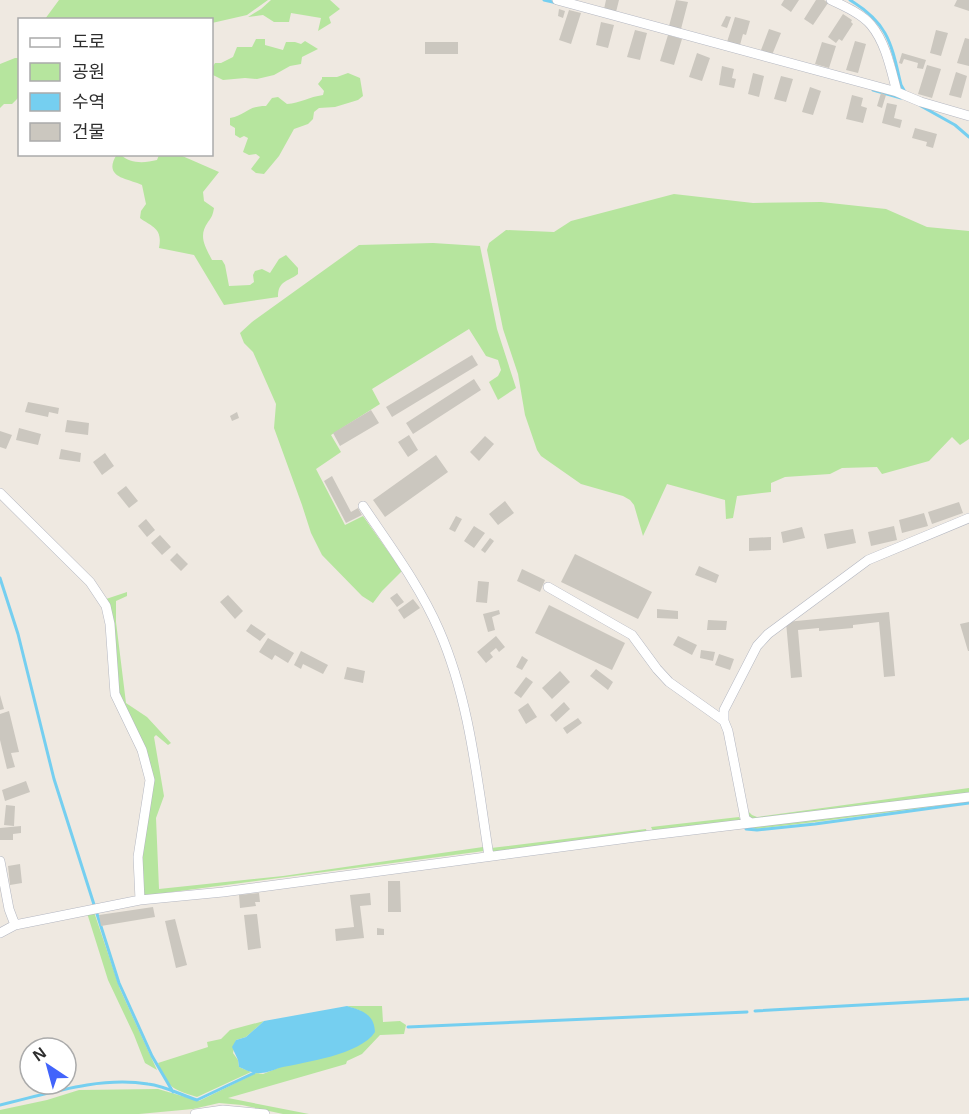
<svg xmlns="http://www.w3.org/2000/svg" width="969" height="1114" viewBox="0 0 969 1114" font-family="Helvetica,'Noto Sans KR',sans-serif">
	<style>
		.green { fill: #b6e59e }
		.water { fill: #75cff0 }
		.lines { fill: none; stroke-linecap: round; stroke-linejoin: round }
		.stream { stroke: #75cff0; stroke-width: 3 }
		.building { fill: #cbc7bf }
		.minor-casing { stroke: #b4b7c1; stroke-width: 10 }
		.minor { stroke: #fff; stroke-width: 9 }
	</style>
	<rect width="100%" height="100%" fill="#efe9e1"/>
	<!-- green -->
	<path class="green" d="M59 0H268L247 15 212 23V20L45 19Z
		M271 0H330L340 9 329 17 331 23 318 31 321 18 291 13 289 22H274L263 15 248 17 261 9Z
		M256 39H265V45L283 50 286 42H295L301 44 305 41 318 49 302 57 301 64 290 66 274 75 257 79 245 78 223 80 213 75 212 68 215 63H221L233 57 237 47H252Z
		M15 58H19V97L12 104H4L0 108V64Z
		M348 73 360 78 363 96 358 100 335 107 319 108 314 112 313 119 308 124 294 129 279 156 264 174 256 173 251 169 260 157 256 154 249 155 243 152 248 138 244 136 240 138 235 135V128L230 125V118C247 115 246 106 266 106L272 98 278 97 287 104C300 103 309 97 323 95L324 91 318 84 322 79V77H337Z
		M117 154 121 155C130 164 145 163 157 160L159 155H180L219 172 203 192 204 201 214 208C213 214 212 217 208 222 198 236 205 246 212 260H222L225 265 229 286 250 285 254 282 253 275 255 271 262 269 270 273 279 259 286 255 298 268V274C287 282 278 281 278 297L224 305 194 255 159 248C163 228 152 227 140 218L141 211 146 204 142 185C127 178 102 178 117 154Z
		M674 194 753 203 821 202 886 209 927 227 969 231V439L960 445 952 437 929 461 882 474 877 467 842 468 830 474 785 477 771 483V492L737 496 733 518 726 519 725 500 667 484 643 536 634 505 630 500 623 496 581 484 541 456 537 450 525 415 518 374 503 329 487 250 489 243 506 230 554 232 571 221Z
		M433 243 480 246 497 329 516 388 498 400 489 382 498 376 501 370 498 360 486 356 469 329 372 389 380 404 331 435 341 452 316 469 345 525 363 516 402 571 382 591 373 603 362 596 322 555 311 533 302 505 274 428 276 404 253 352 244 343 240 333 252 322 359 245Z
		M127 592V596L116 601V622L126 703 147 717 171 743 168 745 156 735 154 737 164 796 156 818 159 889 283 876 483 847 484 851 142 896 141 865 152 785 119 695 106 599Z
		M969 788V793L754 820 748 815 745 808 752 815 757 817Z
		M969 799V802L815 822 756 829 746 827Z
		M739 817 741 821 653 831 651 827Z
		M646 829 647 833 491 852V848Z
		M94 912 120 989 157 1070 145 1063 134 1035 108 980 87 913Z
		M347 1006H382L383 1022 400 1021 406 1025 404 1034 380 1035 362 1054 347 1061 346 1064 228 1098 309 1114H283L242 1105 219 1103 193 1109 139 1114H0V1110L47 1100 79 1090 158 1089 199 1101 256 1073 263 1074 278 1068 361 1011Z
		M264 1021 246 1037 236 1040 233 1053 238 1060 239 1067 251 1072 197 1097C171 1089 169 1088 158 1063L208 1047 207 1042 221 1039 230 1030Z"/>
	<!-- water -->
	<path class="water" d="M347 1006C363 1011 374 1014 375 1032 360 1055 305 1062 279 1068 273 1070 267 1073 261 1073 253 1074 246 1070 239 1067L238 1060 232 1047 236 1040 246 1037 264 1021Z"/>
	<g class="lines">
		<!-- stream -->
		<path class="stream" d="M544 0 557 3
			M850 0C889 24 891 43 901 85L905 92
			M873 90 901 98
			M921 106 955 125 969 137
			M0 578 18 634 54 779 119 983 152 1056 173 1092
			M746 829 757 830 815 824 969 803
			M755 1011 969 999
			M408 1027 747 1012
			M0 1105C47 1094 99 1076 148 1084 165 1086 181 1095 197 1100L254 1073"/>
	</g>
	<!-- building -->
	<path class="building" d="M606 0H619L616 12 604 9Z
		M676 0 688 2 681 29 669 26Z
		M784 0H799L791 12 781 5Z
		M816 0H824L828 3 813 25 804 19Z
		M957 0H969V11L954 6Z
		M559 9 565 11 563 18 558 16Z
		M569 10 581 13 571 44 559 40Z
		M843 14 852 20 851 22 853 24 842 41 839 39 836 43 828 37Z
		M726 16 731 17 727 28 721 26Z
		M735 17 750 21 746 35 743 34 740 45 727 42Z
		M601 22 614 25 608 48 596 45Z
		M769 29 781 33 772 55 761 50Z
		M635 30 647 33 640 60 627 57Z
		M936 30 948 33 941 56 930 53Z
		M668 35 682 39 674 65 660 61Z
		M965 38 969 39V66L957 63Z
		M855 41 866 44 858 73 846 70Z
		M425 42H458V54H425Z
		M822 42 836 46 829 68 815 64Z
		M697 53 710 58 702 81 689 77Z
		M902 53 926 60 923 69 917 68 918 63 904 59 902 64 899 63Z
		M927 65 941 69 932 98 918 94Z
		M722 66 734 69 732 78 736 79 734 88 719 85Z
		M956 72 967 76 961 98 949 95Z
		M753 73 764 76 759 97 748 94Z
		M781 76 793 79 786 102 774 99Z
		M810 87 821 91 813 115 802 112Z
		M881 93 886 95 882 108 877 106Z
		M852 95 863 98 861 106 867 108 863 123 846 119Z
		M887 103 897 105 894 118 902 120 900 128 882 123Z
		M915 128 937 134 933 148 926 146 927 142 912 138Z
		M472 355 478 365 392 417 386 407Z
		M474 379 481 390 413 434 406 423Z
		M28 402 59 408 58 414 49 412 48 417 25 412Z
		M371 410 379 423 340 446 333 433Z
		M237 412 239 418 232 421 230 416Z
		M67 420 89 423 88 435 65 432Z
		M19 428 41 434 38 445 16 440Z
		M0 431 12 435 6 449 0 447Z
		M409 435 418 450 408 457 398 442Z
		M485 436 494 444 479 461 470 452Z
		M61 449 81 453 80 462 59 459Z
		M105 453 114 466 102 475 93 462Z
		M436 455 448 472 385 517 373 500Z
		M332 476 351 512 358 508 362 515 346 523 324 481Z
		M126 486 138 501 129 508 117 493Z
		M505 501 514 513 498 525 489 514Z
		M959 502 963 513 932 524 928 512Z
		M924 513 928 526 902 533 899 520Z
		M456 516 462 519 455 532 449 529Z
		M146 519 155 530 147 537 138 526Z
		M474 526 485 533 474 548 464 541Z
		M894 526 897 540 871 546 868 532Z
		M802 527 805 538 783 543 781 532Z
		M853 529 856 543 827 549 824 534Z
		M160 535 171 547 162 555 151 543Z
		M771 537V550L749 551V538Z
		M490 538 494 541 485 553 481 550Z
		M177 553 188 564 181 571 170 560Z
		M575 554 652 592 638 619 561 582Z
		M699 566 719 575 716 583 695 575Z
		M522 569 545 580 540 592 517 581Z
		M478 581 489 582 487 603 476 602Z
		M397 593 404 602 397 607 390 598Z
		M228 595 243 611 235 619 220 602Z
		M413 599 420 608 404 619 398 610Z
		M549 605 625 643 612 670 535 633Z
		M657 609 678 611V619L657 618Z
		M499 610 500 614 492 617 495 630 488 632 483 614Z
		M889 612 895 676 884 677 879 622 853 625V628L819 631V628L798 630 802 677 791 678 786 622Z
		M708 620 727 621 726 630H707Z
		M969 622V651H968L960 624Z
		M251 624 266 634 260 641 246 631Z
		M496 636 505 647 499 652 496 648 490 653 493 657 486 663 477 652Z
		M678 636 697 645 692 655 673 645Z
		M268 638 294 653 288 663 275 655 272 660 259 652Z
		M701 650 715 652 713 661 700 658Z
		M301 651 328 665 323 674 303 664 301 669 294 665Z
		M719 654 734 659 730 670 715 665Z
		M522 656 528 660 522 670 516 667Z
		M347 667 365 671 363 683 344 679Z
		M596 669 613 682 608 690 590 676Z
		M560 671 570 682 552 699 542 688Z
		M526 677 533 682 521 698 514 693Z
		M0 695 4 709 0 710Z
		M564 702 570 709 556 722 550 715Z
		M528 703 537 717 526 724 518 710Z
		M9 711 19 752 11 753 15 767 7 769 0 740V714Z
		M578 718 582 723 567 734 563 728Z
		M26 781 30 792 5 801 2 790Z
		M6 805 15 806 14 826 4 825Z
		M21 826V833L13 834V840H0V828Z
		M20 864 22 883 10 885 8 866Z
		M388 881H400L401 912H388Z
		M259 893 260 902H255L256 906 240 908 239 895Z
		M370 893 371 905 360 906 364 938 336 941 335 929 354 927 350 895Z
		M153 907 155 917 101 926 99 915Z
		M257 914 261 948 248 950 244 915Z
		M175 919 187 965 176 968 165 921Z
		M377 928 384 929V935H377Z"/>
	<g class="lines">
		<defs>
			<path id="minor" d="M557 0 897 92 921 102 969 116
				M831 0C844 6 862 14 871 25 886 43 891 70 897 92
				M0 493 90 582 106 606 110 624 115 694 142 750 150 780 138 857 140 900
				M363 506C390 546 420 586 439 630 470 701 477 780 489 856
				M548 587 632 635 657 669 669 682 724 721
				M751 823 745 819 744 813 728 731 724 721V710L757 646 768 634 868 560 969 518
				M0 861 9 909 15 925
				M0 933 15 925 140 900 223 892 651 835 969 797
				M195 1114 223 1110 265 1114"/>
		</defs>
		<!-- minor casing -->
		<use href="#minor" class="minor-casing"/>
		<!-- minor -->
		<use href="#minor" class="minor"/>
	</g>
	<!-- legend -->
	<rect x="18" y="18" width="195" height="138" fill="#ffffff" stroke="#ababab" stroke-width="1.5"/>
	<rect x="30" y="38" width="30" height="9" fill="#ffffff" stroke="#ababab" stroke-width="1.5"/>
	<text x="72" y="48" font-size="18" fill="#2e2e2e">도로</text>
	<rect x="30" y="63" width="30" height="18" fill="#b6e59e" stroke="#ababab" stroke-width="1.5"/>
	<text x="72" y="78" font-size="18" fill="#2e2e2e">공원</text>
	<rect x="30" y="93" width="30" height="18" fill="#75cff0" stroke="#ababab" stroke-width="1.5"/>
	<text x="72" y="108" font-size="18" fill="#2e2e2e">수역</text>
	<rect x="30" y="123" width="30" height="18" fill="#cbc7bf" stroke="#ababab" stroke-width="1.5"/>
	<text x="72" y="138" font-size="18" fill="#2e2e2e">건물</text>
	<!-- north arrow -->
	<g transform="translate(48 1066) rotate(324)"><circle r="28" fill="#ffffff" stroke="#ababab" stroke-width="1.5"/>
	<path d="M0-4.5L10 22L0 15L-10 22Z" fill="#4264fb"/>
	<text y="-9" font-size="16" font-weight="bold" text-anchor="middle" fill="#2e2e2e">N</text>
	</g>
</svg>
